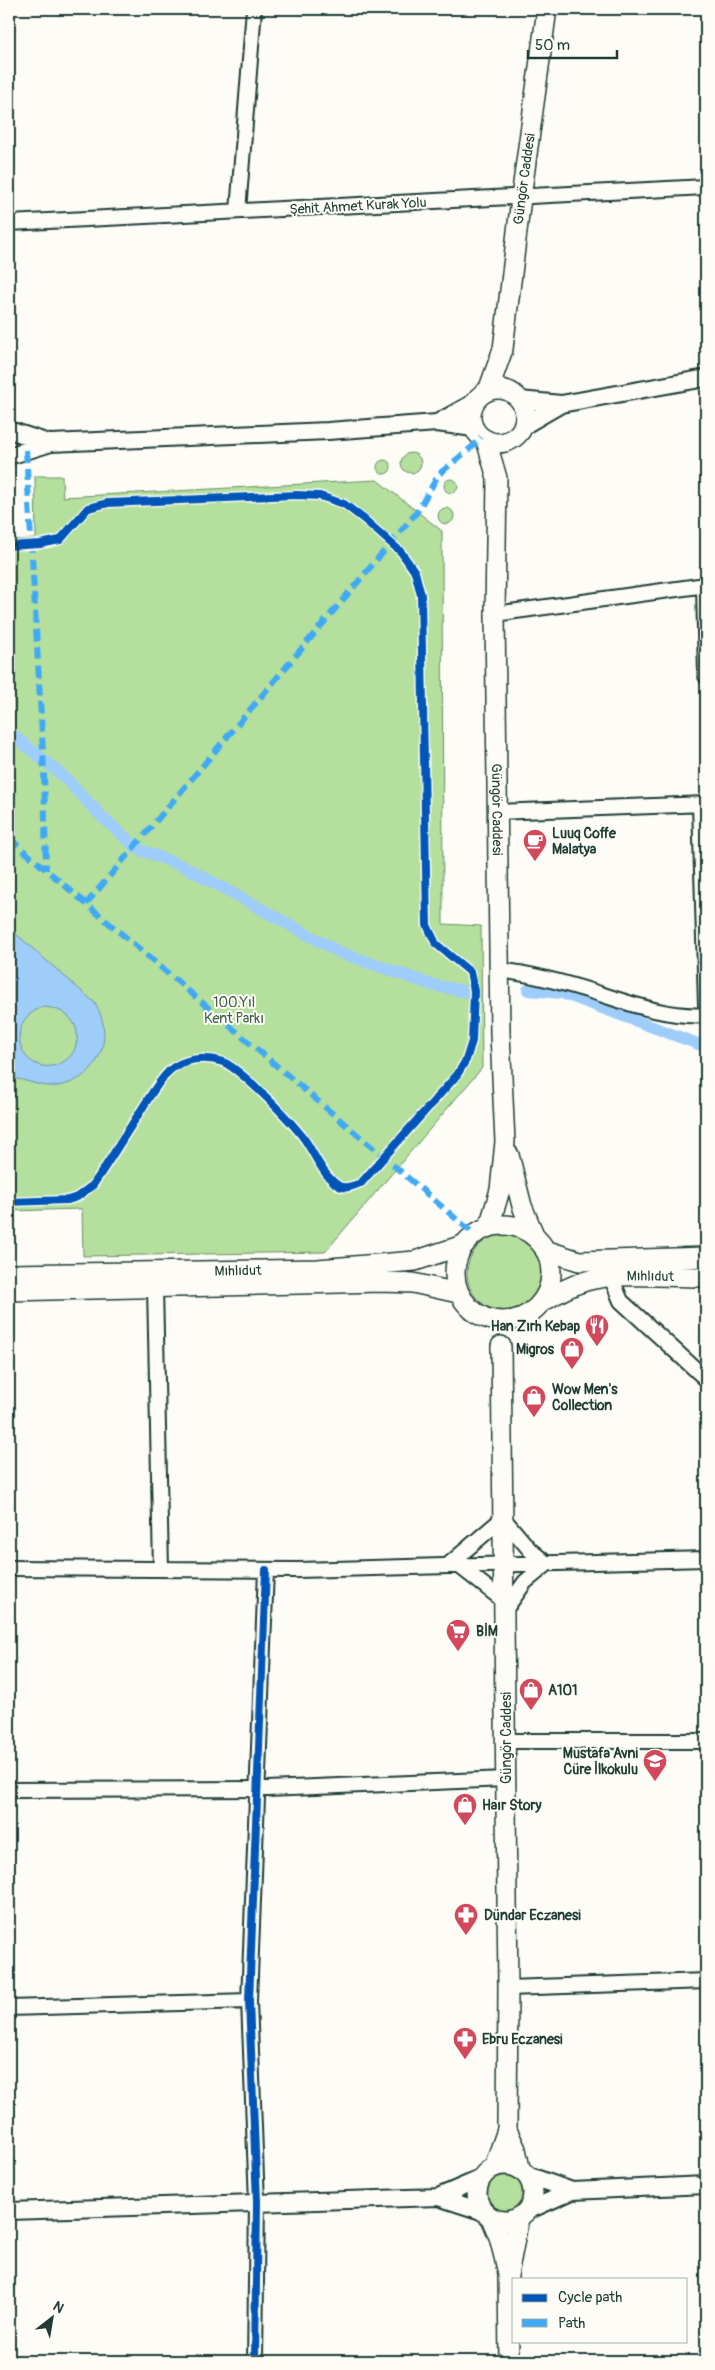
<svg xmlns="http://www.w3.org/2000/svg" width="715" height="2370" viewBox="0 0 715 2370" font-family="Pangolin,sans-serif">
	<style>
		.green { fill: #b4df9c; stroke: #6a8e68 }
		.water { fill: #9fcdfa; stroke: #6c93ab; fill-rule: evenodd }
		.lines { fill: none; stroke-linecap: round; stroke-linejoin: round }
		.canal { stroke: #9fcdfa; stroke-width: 12 }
		.minor-casing { stroke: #1f3d34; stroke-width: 18 }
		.tertiary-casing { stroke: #1f3d34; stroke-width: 20 }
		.secondary-casing { stroke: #1f3d34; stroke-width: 22 }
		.minor { stroke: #fdfcf7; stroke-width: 14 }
		.tertiary { stroke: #fdfcf7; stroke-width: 16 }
		.secondary { stroke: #fdfcf7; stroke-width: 19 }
		.quiet { stroke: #3fa9f5; stroke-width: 6; stroke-dasharray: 12 6; stroke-linecap: butt }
		.cycleway-casing { stroke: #fdfcf7; stroke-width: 11 }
		.cycleway { stroke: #0057b8; stroke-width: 8 }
		.labels { text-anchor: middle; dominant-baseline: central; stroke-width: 4; stroke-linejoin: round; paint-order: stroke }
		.street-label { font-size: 14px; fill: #1f3d34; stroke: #fdfcf7 }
		.poi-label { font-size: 14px; font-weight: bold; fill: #1f3d34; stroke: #fdfcf7; text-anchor: start }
		.park-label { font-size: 14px; fill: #3d5d49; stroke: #fdfcf7 }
	</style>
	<rect width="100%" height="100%" fill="#fdfcf7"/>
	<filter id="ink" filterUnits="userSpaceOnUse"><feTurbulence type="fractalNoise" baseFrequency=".02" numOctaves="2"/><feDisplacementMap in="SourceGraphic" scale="10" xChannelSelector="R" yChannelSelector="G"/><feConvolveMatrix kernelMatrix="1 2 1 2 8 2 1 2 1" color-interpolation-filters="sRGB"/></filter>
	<g filter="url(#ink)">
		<!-- green -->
		<path class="green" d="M401 463a10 10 0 1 1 20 0a10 10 0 1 1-20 0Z
			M377 467a7 7 0 1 1 14 0a7 7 0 1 1-14 0Z
			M35 476H62L63 497 377 480 442 531 443 924 481 926 482 1068 325 1252 83 1256 82 1209 9 1211V540L36 539Z
			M444 486a7 7 0 1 1 14 0a7 7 0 1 1-14 0Z
			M438 516a8 8 0 1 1 16 0a8 8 0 1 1-16 0Z
			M467 1273a38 38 0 1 1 76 0a38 38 0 1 1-76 0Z
			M488 2193a17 17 0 1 1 34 0a17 17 0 1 1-34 0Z"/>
		<!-- water -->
		<path class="water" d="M9 928 94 1002C116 1036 100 1079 58 1086 43 1088 23 1079 9 1077ZM44 1007C65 1008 82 1023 76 1045 74 1054 67 1061 59 1064 21 1079 0 1020 44 1007Z"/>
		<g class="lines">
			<!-- canal -->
			<path class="canal" d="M9 732 63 776 102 817 138 849 185 867 339 952 432 985 468 992
				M528 990 562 993 706 1047"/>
			<defs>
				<path id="minor" d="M238 211 254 9
					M9 223 706 187
					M704 585 706 676
					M495 614 706 585
					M700 804 706 1005
					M498 812 706 804
					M499 970C533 974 565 983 597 993 631 1004 670 1018 706 1015
					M611 1277 621 1301 706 1379
					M155 1287 161 1569
					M458 1565 504 1601
					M447 1566 503 1518 530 1550 547 1564 525 1582 505 1610
					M9 1568 298 1570 706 1559
					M506 1741H706
					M9 1790 267 1789 506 1779
					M508 1988 706 1981
					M9 2008 249 2001
					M255 2361 257 2202 249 2001 266 1570"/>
				<path id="tertiary" d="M520 400 561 404 706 378
					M437 423 475 402
					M523 426 561 404
					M9 430 49 443
					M9 456 51 443 328 431 437 423 474 428
					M480 2179 438 2197 484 2212
					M572 2191 706 2185
					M9 2211 438 2197
					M527 2211 572 2191 527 2175"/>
				<g id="secondary">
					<circle cx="498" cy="416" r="27"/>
					<path id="s1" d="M488 391 503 349 521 198 547 9"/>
					<path id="s2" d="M486 440 497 478 495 614 500 1034 505 1142 500 1190 489 1227"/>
					<path d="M509 1155 522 1206 535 1237"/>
					<circle cx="503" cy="1273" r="48"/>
					<path d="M545 1250 579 1261 706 1257"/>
					<path id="s3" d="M9 1274 318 1269 415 1261 463 1245"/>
					<path d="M9 1291 381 1282 413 1283 458 1293"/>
					<path id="s4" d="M541 1303C555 1294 569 1286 586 1281 615 1272 673 1277 706 1277"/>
					<path d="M507 2130 516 2149 520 2168"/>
					<circle cx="505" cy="2193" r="28"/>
					<path d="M494 2167 507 2130 508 1988 501 1346"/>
					<path d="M491 2218 499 2237 508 2273"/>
					<path d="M509 2361 508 2275 519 2218"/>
				</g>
			</defs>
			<!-- minor casing -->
			<use href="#minor" class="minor-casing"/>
			<!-- tertiary casing -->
			<use href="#tertiary" class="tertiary-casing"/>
			<!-- secondary casing -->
			<use href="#secondary" class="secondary-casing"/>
			<!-- minor -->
			<use href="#minor" class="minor"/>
			<!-- tertiary -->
			<use href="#tertiary" class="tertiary"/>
			<!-- secondary -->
			<use href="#secondary" class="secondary"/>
			<!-- quiet -->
			<path class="quiet" d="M26 450 44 770 46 870
				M9 838 474 1234
				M86 904 417 512 439 474 473 446 481 437"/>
			<defs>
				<path id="cycleway" d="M9 546 40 544 60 540 88 508 108 503 297 495 320 496 344 504 365 520 401 552 415 572 421 595 427 925 436 944 470 972 474 991 472 1041 466 1060 457 1075 361 1183C354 1185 346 1190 339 1186 323 1176 315 1155 305 1140 292 1122 242 1070 223 1062 205 1056 183 1058 169 1071 156 1084 148 1100 138 1115 123 1138 109 1162 93 1185L77 1197 68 1200 9 1202
					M255 2361 257 2202 249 2001 266 1570"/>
			</defs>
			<!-- cycleway casing -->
			<use href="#cycleway" class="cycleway-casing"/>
			<!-- cycleway -->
			<use href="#cycleway" class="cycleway"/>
		</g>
	</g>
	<!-- icons -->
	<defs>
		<symbol id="cafe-pin" viewBox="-11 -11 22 30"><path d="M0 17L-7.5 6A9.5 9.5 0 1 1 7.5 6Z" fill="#d1495b" stroke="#fdfcf7"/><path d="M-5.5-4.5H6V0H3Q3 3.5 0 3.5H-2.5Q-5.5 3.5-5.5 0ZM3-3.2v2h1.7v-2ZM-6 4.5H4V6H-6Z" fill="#fff"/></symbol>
		<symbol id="restaurant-pin" viewBox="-11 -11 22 30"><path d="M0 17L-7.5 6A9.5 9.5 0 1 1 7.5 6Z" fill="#d1495b" stroke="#fdfcf7"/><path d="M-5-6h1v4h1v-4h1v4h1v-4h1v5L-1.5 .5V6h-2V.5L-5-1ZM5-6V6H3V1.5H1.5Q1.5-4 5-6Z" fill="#fff"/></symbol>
		<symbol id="shop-pin" viewBox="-11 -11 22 30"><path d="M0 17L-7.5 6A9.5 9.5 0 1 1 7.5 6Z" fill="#d1495b" stroke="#fdfcf7"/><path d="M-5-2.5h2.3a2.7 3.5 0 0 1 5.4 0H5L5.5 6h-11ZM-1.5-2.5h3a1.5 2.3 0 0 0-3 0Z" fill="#fff"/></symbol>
		<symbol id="supermarket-pin" viewBox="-11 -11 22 30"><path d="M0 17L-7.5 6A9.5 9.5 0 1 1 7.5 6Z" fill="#d1495b" stroke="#fdfcf7"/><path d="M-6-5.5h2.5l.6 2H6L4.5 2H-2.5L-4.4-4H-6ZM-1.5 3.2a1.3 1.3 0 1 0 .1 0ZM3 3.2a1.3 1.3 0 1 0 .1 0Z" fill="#fff"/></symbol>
		<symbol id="school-pin" viewBox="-11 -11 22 30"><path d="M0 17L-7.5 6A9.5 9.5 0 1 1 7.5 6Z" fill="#d1495b" stroke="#fdfcf7"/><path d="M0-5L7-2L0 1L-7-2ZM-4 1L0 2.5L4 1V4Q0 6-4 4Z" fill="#fff"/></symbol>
		<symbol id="pharmacy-pin" viewBox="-11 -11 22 30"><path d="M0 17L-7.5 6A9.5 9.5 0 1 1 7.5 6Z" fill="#d1495b" stroke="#fdfcf7"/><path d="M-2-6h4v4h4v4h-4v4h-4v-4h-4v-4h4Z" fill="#fff"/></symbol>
	</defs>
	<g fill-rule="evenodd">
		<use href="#cafe-pin" x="521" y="827" width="28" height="38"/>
		<use href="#restaurant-pin" x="583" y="1312" width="28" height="38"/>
		<use href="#shop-pin" x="558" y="1335" width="28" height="38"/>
		<use href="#shop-pin" x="520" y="1383" width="28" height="38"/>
		<use href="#supermarket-pin" x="444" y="1617" width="28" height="38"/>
		<use href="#shop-pin" x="517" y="1676" width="28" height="38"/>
		<use href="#school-pin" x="641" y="1747" width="28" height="38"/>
		<use href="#shop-pin" x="451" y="1791" width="28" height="38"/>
		<use href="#pharmacy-pin" x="452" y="1901" width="28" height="38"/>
		<use href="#pharmacy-pin" x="451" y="2025" width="28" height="38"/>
	</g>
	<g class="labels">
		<!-- street labels -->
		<g class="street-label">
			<text stroke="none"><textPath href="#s1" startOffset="216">Güngör Caddesi</textPath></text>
			<text transform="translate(358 206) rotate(-3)">Şehit Ahmet Kurak Yolu</text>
			<text stroke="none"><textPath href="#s2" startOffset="371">Güngör Caddesi</textPath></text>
			<text stroke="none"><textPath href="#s3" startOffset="229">Mıhlıdut</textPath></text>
			<text stroke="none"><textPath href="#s4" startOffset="115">Mıhlıdut</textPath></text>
			<text transform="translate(506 1738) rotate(-90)">Güngör Caddesi</text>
		</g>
		<!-- poi labels -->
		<g class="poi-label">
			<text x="552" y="833">Luuq Coffe<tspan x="552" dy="16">Malatya</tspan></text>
			<text x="580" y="1326" text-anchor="end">Han Zırh Kebap</text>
			<text x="554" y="1349" text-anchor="end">Migros</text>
			<text x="552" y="1389">Wow Men's<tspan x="552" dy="16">Collection</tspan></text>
			<text x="476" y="1631">BİM</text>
			<text x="548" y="1690">A101</text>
			<text x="638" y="1753" text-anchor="end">Mustafa Avni<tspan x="638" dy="16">Cüre İlkokulu</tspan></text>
			<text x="482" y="1805">Haır Story</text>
			<text x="484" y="1915">Dündar Eczanesi</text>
			<text x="482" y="2039">Ebru Eczanesi</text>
		</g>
		<!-- park labels -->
		<g class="park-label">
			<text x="234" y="1002">100.Yıl<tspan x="234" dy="16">Kent Parkı</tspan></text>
		</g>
	</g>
	<!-- margin -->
	<rect width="715" height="2370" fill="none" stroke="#fdfcf7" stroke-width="30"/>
	<rect x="15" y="15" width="685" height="2340" fill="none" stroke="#1f3d34" stroke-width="2" filter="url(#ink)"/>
	<!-- legend -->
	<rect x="512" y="2278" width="175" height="65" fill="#fdfcf7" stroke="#a4b0a9"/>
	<rect x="522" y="2294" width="25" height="8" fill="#0057b8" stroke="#a4b0a9"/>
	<text x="558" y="2302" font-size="15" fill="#1f3d34">Cycle path</text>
	<rect x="522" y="2319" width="25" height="8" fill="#3fa9f5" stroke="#a4b0a9"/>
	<text x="558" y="2328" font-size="15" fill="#1f3d34">Path</text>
	<!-- north arrow -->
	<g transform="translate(52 2318) rotate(31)" stroke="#fdfcf7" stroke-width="4" paint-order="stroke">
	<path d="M0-4L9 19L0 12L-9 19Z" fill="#1f3d34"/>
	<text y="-8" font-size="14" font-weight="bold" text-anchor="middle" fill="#1f3d34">N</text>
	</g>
	<!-- scale -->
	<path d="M528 50v8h89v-8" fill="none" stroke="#1f3d34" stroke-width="2.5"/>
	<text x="535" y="50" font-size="15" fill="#1f3d34" stroke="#fdfcf7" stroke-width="4" paint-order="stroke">50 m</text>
</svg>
